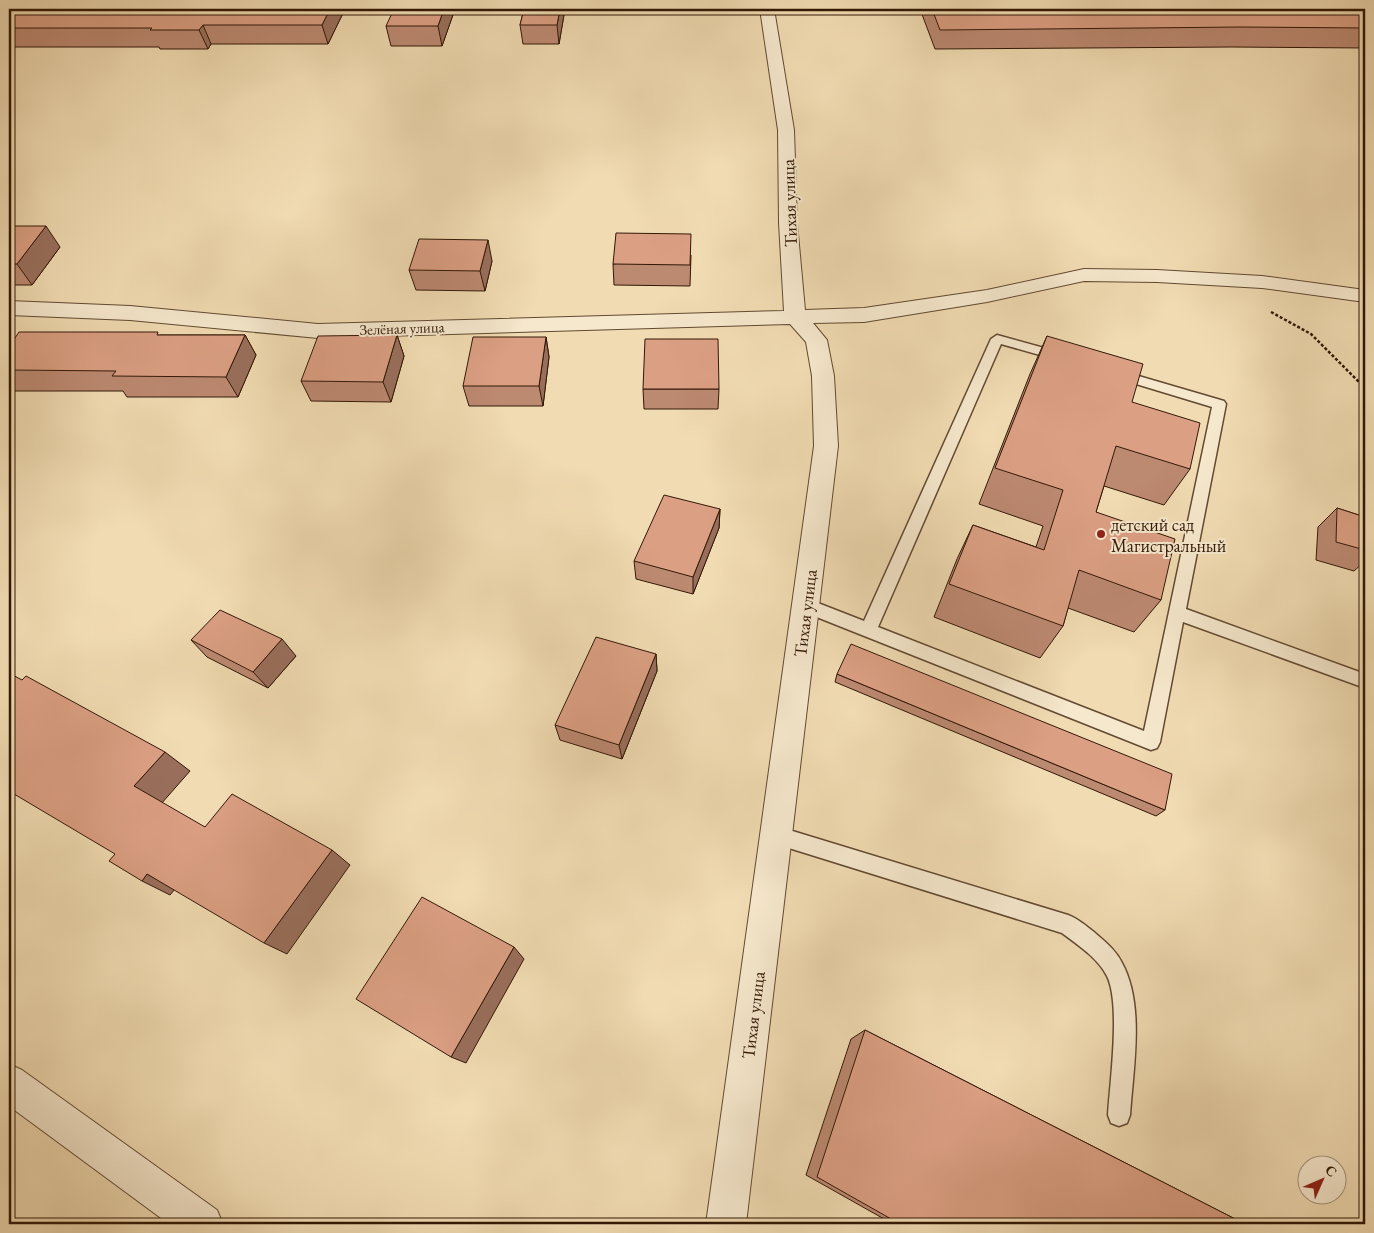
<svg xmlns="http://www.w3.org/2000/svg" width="1374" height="1233" viewBox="0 0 1374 1233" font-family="'EB Garamond',serif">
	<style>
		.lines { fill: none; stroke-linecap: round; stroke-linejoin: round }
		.service-casing { stroke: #624931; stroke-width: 3 }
		.minor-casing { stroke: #624931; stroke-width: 2 }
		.tertiary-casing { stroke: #624931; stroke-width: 2 }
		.path { stroke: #321806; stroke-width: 2.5; stroke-dasharray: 3 2; stroke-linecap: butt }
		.service { fill: #f6e8cd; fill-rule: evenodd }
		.minor { fill: #f6e8cd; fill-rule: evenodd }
		.tertiary { fill: #f6e8cd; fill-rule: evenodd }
		.wall { fill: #bc8971; stroke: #321806 }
		.shaded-wall { fill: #996f5c; stroke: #321806 }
		.building { fill: #db9f83; stroke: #321806 }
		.poi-dot { fill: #8f2418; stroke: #f6e8cd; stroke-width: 2 }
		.labels { text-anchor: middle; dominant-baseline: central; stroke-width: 4; stroke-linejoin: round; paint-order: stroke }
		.far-street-label { font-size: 15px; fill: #321806; stroke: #f6e8cd }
		.street-label { font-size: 18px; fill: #321806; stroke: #f6e8cd }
		.poi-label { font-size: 18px; fill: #321806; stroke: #f6e8cd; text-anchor: start }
	</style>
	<rect width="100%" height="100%" fill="#f1dbb2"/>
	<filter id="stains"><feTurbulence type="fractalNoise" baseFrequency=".004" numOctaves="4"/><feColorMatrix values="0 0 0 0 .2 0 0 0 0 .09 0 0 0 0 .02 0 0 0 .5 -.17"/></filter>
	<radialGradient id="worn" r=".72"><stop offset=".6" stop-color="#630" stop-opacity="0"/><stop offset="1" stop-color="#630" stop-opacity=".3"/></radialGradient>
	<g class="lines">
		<defs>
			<path id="service" d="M997 335 1066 354 1067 357 1061 361 1001 344 878 627 1144 731 1212 407 1113 377 1111 374 1113 371 1118 370 1224 401 1226 404 1186 609 1365 674V688L1183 622 1160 742 1157 748 1151 750 799 610 797 605 799 600 805 598 864 621 991 339Z
				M776 826 1068 915C1078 919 1085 925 1094 932 1104 941 1116 950 1122 963 1145 1005 1133 1069 1130 1115L1127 1123 1119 1126 1111 1123 1108 1115C1110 1082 1121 1004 1107 976 1098 958 1078 945 1062 933L776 844 769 842 766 835 769 828Z"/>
			<path id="minor" d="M760 9H774L794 130 797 223 805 310 864 308 987 290 1084 269 1157 270 1262 276 1365 290V302L1262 288 1157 282 1084 281 987 302 864 322 813 323 827 340 834 376 838 446 746 1224H706L814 446 812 376 806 342 790 324 318 338 130 320 9 315V301L130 306 318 324 784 311 779 223 778 130Z"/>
			<path id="tertiary" d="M9 1064 22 1070 217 1210 223 1224H169L9 1106Z"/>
		</defs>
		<!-- service casing -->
		<use href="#service" class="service-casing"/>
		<!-- minor casing -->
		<use href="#minor" class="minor-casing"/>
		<!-- tertiary casing -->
		<use href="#tertiary" class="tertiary-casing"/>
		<!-- path -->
		<path class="path" d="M1271 312 1311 334 1365 388"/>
		<!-- service -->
		<use href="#service" class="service"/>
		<!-- minor -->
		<use href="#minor" class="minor"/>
		<!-- tertiary -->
		<use href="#tertiary" class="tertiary"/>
	</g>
	<!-- wall -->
	<path class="wall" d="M9 9H345L328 44H211L208 49H160L159 47H9Z
		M455 9 442 46H391L386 26Z
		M524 9H565L559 44H523L520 25Z
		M920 9H1365V48L1231 47 935 49Z
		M9 226 60 247 32 285H9Z
		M691 255 690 286 614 285 613 264Z
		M492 261 485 291 416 290 409 270Z
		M160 335H245L256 355 238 397H127L123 391H11L9 388V347Z
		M397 335 404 356 391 402 311 401 301 381Z
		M1047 336 1132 402 1190 469 1164 505 1104 486 1096 512 1161 600 1134 632 1068 608 1063 626 1040 658 934 617 957 559 973 525 1036 547 1043 526 979 504 1030 374Z
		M546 337 549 357 543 406H469L463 386Z
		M643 389H719L718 409H644Z
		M1337 508 1365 517V561L1354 571 1316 560 1318 527Z
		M720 509 719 528 693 594 636 579 634 561Z
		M191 640 296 656 268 688 207 657Z
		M656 654 657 671 622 759 560 740 555 725Z
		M837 674 1165 810 1156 816 835 682Z
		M865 1030 1245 1224H893L806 1175 851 1039Z"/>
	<!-- shaded-wall -->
	<path class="shaded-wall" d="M330 9H345L328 44 322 25Z
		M444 9H455L442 46 438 26Z
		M560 9H565L559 44 557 25Z
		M203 25 211 44 208 49 199 30Z
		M46 226 60 247 32 285 17 264Z
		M488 240 492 261 485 291 480 271Z
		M245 335 256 355 238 397 226 377Z
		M397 335 404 356 391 402 383 382Z
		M546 337 549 357 543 406 539 386Z
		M720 509 719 528 693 594V577Z
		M282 639 296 656 268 688 253 672Z
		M656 654 657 671 622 759 619 745Z
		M165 752 190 771 161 804 134 786Z
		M332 850 350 865 287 954 264 943Z
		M147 874 175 889 170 895 142 881Z
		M514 947 524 959 466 1063 451 1057Z"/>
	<!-- building -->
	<path class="building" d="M9 9H330L322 25H203L199 30H150L152 28H9Z
		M394 9H444L438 26H386Z
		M524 9H560L557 25H520Z
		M932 9H1365V28L1240 27 940 30Z
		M9 226H46L17 264H9Z
		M616 233 691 234 690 265 613 264Z
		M419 239 488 240 480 271 409 270Z
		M19 332H158L157 335H245L226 377 112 376 116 371 9 370V347Z
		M397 335 383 382 301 381 318 336Z
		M1047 336 1143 364 1132 402 1200 423 1190 469 1116 446 1096 512 1175 539 1161 600 1079 570 1063 626 949 584 973 525 1044 550 1063 490 995 468Z
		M473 337H546L539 386H463Z
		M645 339H718L719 389H643Z
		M664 495 720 509 693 577 634 561Z
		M1337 508 1365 517V550L1336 542Z
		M220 610 282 639 253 672 191 640Z
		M596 637 656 654 619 745 555 725Z
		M851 644 1172 774 1165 810 837 674Z
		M9 673 22 680 26 676 165 752 134 786 205 827 232 794 332 850 264 943 147 874 142 881 109 861 115 854 9 791Z
		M422 897 514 947 451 1057 356 999Z
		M865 1030 1245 1224H900L817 1177Z"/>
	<!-- markers -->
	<circle class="poi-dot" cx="1101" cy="534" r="5"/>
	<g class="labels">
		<!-- far-street labels -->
		<g class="far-street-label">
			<text transform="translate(402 328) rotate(-2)">Зелёная улица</text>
		</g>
		<!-- street labels -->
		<g class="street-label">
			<text transform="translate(789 203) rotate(-92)">Тихая улица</text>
			<text transform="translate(805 613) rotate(-83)">Тихая улица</text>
			<text transform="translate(753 1015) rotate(-83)">Тихая улица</text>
		</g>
		<!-- poi labels -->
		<g class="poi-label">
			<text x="1111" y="524">детский сад<tspan x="1111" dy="21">Магистральный</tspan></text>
		</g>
	</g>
	<!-- margin -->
	<rect width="1374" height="1233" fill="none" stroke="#f1dbb2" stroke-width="30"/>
	<rect x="10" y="10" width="1354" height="1213" fill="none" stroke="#321806" stroke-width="2.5"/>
	<rect x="15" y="15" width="1344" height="1203" fill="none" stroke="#321806"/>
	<!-- north arrow -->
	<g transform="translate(1322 1180) rotate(45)"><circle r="24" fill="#f6e8cd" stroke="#a8957d"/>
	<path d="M0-4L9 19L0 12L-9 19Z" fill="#8f2418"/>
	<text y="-8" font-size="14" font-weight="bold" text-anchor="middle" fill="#321806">С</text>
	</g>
	<rect width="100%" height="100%" filter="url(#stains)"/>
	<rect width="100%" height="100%" fill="url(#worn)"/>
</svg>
